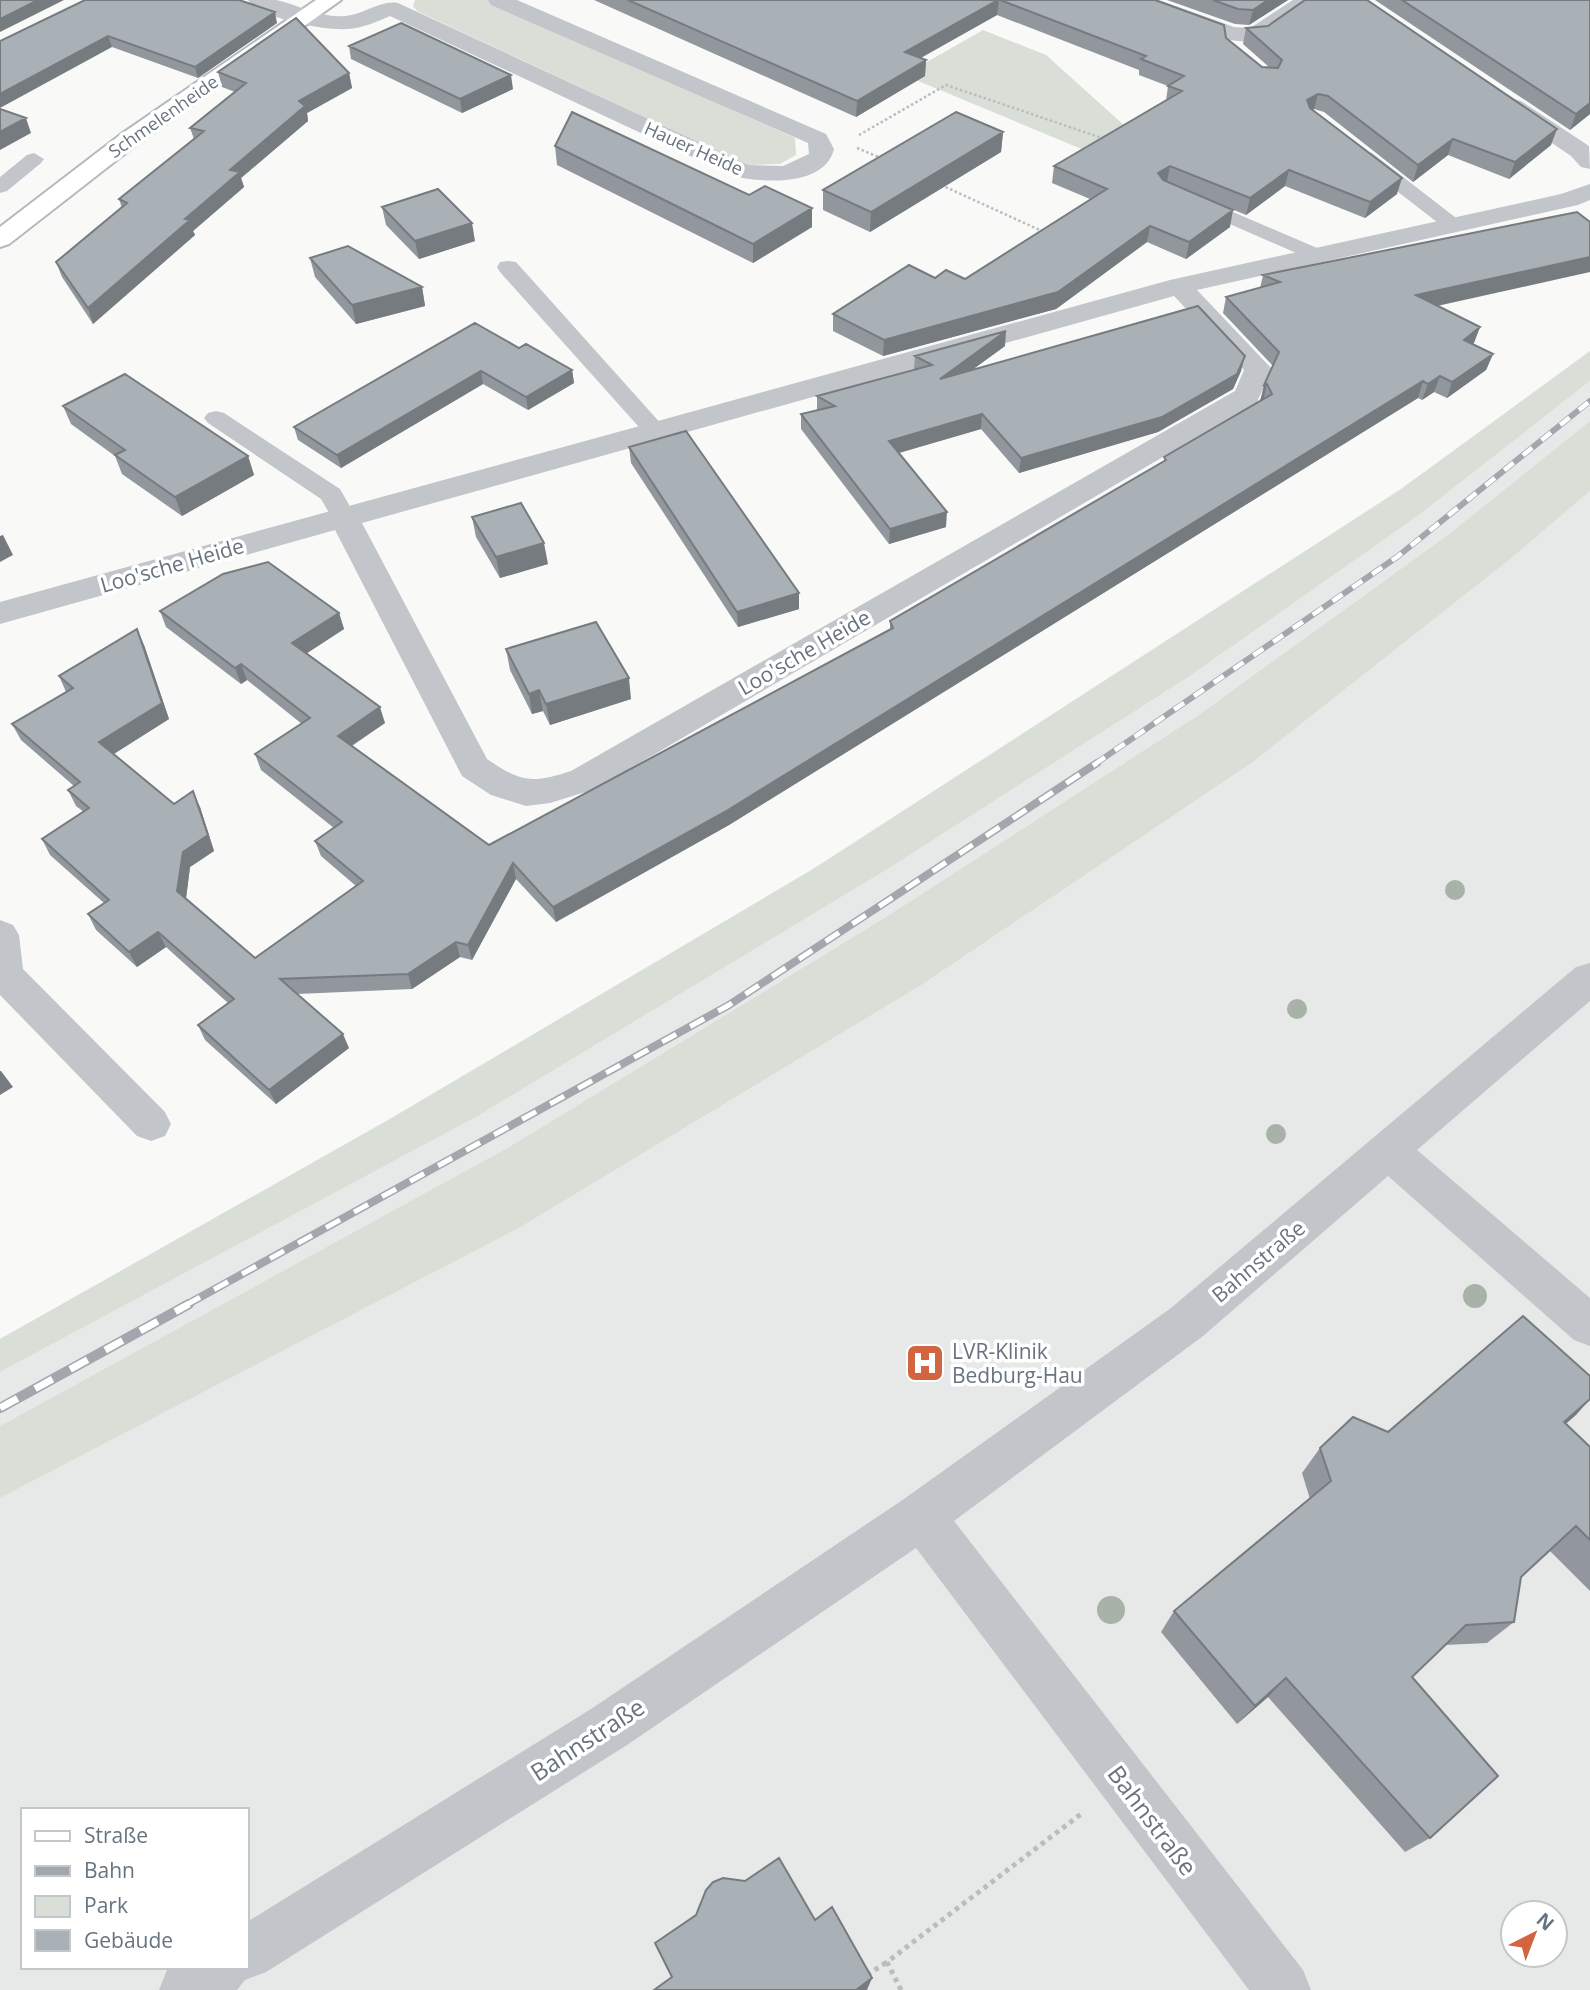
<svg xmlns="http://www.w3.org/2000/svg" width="1590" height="1990" viewBox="0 0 1590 1990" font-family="'Open Sans',sans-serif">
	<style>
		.built { fill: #e7e8e8; fill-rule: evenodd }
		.green { fill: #d9ded7 }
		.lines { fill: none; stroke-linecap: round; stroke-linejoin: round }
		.secondary-casing { stroke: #b4b9bd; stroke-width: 4 }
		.path-far1 { stroke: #babdc0; stroke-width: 2.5; stroke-dasharray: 2.5 2.5; stroke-linecap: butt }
		.path { stroke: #babdc0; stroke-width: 5; stroke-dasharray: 4.5 4.5; stroke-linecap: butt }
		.lane { fill: #c2c5c9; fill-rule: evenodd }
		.street { fill: #c2c5c9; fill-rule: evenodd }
		.secondary { fill: #fff; fill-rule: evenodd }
		.rail-far2-casing { stroke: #a2a7ad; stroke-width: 6 }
		.rail-far1-casing { stroke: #a2a7ad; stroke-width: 8 }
		.rail-casing { stroke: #a2a7ad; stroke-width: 10 }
		.rail-far2 { stroke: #fff; stroke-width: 4.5; stroke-dasharray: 12; stroke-linecap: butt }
		.rail-far1 { stroke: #fff; stroke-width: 5; stroke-dasharray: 16; stroke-linecap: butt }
		.rail { stroke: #fff; stroke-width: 7; stroke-dasharray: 20; stroke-linecap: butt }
		.tree { fill: #a9b2a8 }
		.wall { fill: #91979d }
		.shaded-wall { fill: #767b7f }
		.building { fill: #a9b0b6; stroke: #767b7f; stroke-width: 2 }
		.labels { text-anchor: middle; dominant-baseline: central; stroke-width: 7; stroke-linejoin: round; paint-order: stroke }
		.far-street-label { font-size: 18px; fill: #67747f; stroke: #fff }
		.street-label { font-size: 21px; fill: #67747f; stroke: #fff }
		.poi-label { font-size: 21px; fill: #67747f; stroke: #fff; text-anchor: start }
		.near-street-label { font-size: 24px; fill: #67747f; stroke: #fff }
	</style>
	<rect width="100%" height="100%" fill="#f9f9f8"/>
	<!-- built -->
	<path class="built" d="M1590 381V421L1445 537 1197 716 886 917 509 1147 0 1426V1372L476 1117 886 870 1190 676 1419 515Z
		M1590 491V1990H0V1498L519 1228 923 984 1253 762 1514 556ZM23 1810H247V1967H23ZM1513 1913H1555V1955H1513Z"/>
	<!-- green -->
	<path class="green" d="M415 0H488L795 138 796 155 780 164 747 165 417 11 413 6Z
		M983 30 1046 55 1136 136 1202 163 1168 185 904 75Z
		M1590 351V381L1419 515 1190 676 886 870 476 1117 0 1372V1339L388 1120 813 869 1401 489Z
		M1590 421V491L1514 556 1253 762 923 984 519 1228 0 1498V1426L509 1147 886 917 1197 716 1445 537Z"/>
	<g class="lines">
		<defs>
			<path id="secondary" d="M316 0H341L136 145 9 244 0 247V227L120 135Z"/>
		</defs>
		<!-- secondary casing -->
		<use href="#secondary" class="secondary-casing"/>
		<!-- path-far1 -->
		<path class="path-far1" d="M859 135 946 85 1105 139
			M857 148 881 158
			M941 185 1044 232"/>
		<!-- path -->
		<path class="path" d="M867 1975 887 1962
			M901 1990 887 1962 1081 1814"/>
		<!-- lane -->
		<path class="lane" d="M1365 151 1372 153 1460 221 1463 225 1460 229H1446L1358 161 1355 157Z
			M34 153 44 159 41 163 7 191 0 193V177L27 155Z
			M1191 194 1324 251 1328 255 1317 261 1310 259 1184 204 1181 200 1184 196Z
			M508 261 516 262 663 426 667 431 663 436H647L500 272 497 267 500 262Z
			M216 411 224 413 340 489 356 517 353 523H335L321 499 208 423 204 418 208 413Z"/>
		<!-- street -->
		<path class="street" d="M248 0C257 0 268 0 276 0 300 5 319 18 345 16 364 15 379 0 398 3L748 165 783 166 809 154 808 143 491 5 488 0H517L826 134 834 149C825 187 762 183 733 176L390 16C376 22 363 28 347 29 325 31 262 19 248 0Z
			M1128 0H1159L1234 27 1250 28 1293 0H1319L1263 40C1225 49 1167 18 1131 5Z
			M1513 99 1521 101 1589 146 1590 169 1581 167 1571 156 1505 111 1501 106 1505 101Z
			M1590 184V200L1578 205 1197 290 1272 369 1257 402 595 789 550 803 526 806 491 795 462 776 335 530 0 624V602L1170 280 1561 194ZM1174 296 1244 370 1235 391 571 771C532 784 520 782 487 759L362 523Z
			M0 920 13 925 19 935 23 969 165 1112 171 1124 165 1136 151 1141 137 1136 0 995Z
			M1590 963V1001L1417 1150 1590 1298V1346L1574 1340 1388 1176 1203 1336 954 1521 1303 1970 1311 1990H1249L916 1548 627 1745 266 1972 245 1980 237 1990H159L167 1970 172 1967H247V1922L591 1709 904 1499 1171 1308 1576 967Z"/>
		<!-- secondary -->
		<use href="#secondary" class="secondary"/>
		<defs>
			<path id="rail-far2" d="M1095 764 1397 557 1590 401"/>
			<path id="rail-far1" d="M186 1305 729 1005 1097 763"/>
			<path id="rail" d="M0 1408 189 1304"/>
		</defs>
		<!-- rail-far2 casing -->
		<use href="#rail-far2" class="rail-far2-casing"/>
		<!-- rail-far1 casing -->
		<use href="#rail-far1" class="rail-far1-casing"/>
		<!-- rail casing -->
		<use href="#rail" class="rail-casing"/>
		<!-- rail-far2 -->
		<use href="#rail-far2" class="rail-far2"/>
		<!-- rail-far1 -->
		<use href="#rail-far1" class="rail-far1"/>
		<!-- rail -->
		<use href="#rail" class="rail"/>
	</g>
	<!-- trees -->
	<g class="tree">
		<circle cx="1455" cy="890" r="10"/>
		<circle cx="1297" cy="1009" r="10"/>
		<circle cx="1276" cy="1134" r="10"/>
		<circle cx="1475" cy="1296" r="12"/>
		<circle cx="1111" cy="1610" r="14"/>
	</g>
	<!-- wall -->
	<path class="wall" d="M594 0H1155L1226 38 1262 67H1269L1243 44 1246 28 1551 145 1509 179 1448 155 1413 182 1324 112 1314 109 1313 110 1397 194 1365 218 1285 186 1246 215 1168 182 1230 227 1186 259 1147 242 1056 309 883 356 833 331V314L935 278 965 279 1090 199 1052 183 1054 166 1166 101 1168 86 1139 75V70L997 15 921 58 926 60 925 76 856 117Z
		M1167 0H1288L1249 25 1235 24Z
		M1375 0H1590V114L1570 130Z
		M277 23 198 78 112 47 0 40Z
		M349 46 513 89 462 113 351 59Z
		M218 72 349 73 352 88 307 113 308 121 241 178 244 187 193 231 195 235 93 324 62 277 56 262 122 208 119 199 194 139 190 128 235 92 222 87Z
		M1003 132 1001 152 870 232 823 210V190Z
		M555 146 749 195 812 208V227L753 263 557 165Z
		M382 207 475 241 419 259 386 225Z
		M310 258 422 287 425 306 356 324 315 277Z
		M1263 275 1437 306 1480 327 1473 344 1493 354 1486 370 1447 398 1434 392 1422 400 1418 398 729 825 556 922 516 879 472 960 460 957 412 989 297 994 349 1048 276 1104 205 1040 198 1025 228 1003 166 947 137 967 96 930 88 914 104 903 50 855 42 839 84 812 76 806 68 790 74 786 21 740 12 724 66 692 59 676 144 645 169 719 114 754 174 804 200 807 214 851 190 867 186 898 255 958 356 886 321 856 315 841 334 828 261 770 255 754 302 724 247 680 241 684 166 627 160 611 339 613 344 629 307 653 385 723 352 746 489 845 890 629V621L1164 461V457L1260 400 1273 366 1223 313 1226 297 1260 288Z
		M1005 346 972 370 1241 371 1233 389 1158 432 1019 473 981 429 899 453 946 527 889 544 801 429V414L817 410V396L914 370 915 356Z
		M519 348 572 370 574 383 528 410 483 384 341 468 298 440 294 427Z
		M63 406 248 456 254 475 182 516 122 474 115 456 71 424Z
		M629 447 799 593V609L738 627 631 463Z
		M472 517 548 564 500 578 476 537Z
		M506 649 631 699 550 725 543 711 532 714 510 670Z
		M1590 1376V1400L1565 1424 1590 1447V1591L1550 1551 1521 1577 1514 1622 1487 1643 1445 1645 1412 1677 1430 1838 1405 1852 1268 1697 1237 1724 1161 1632 1174 1611 1310 1499 1302 1473 1320 1448 1388 1432Z"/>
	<!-- shaded-wall -->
	<path class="shaded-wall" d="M38 0H64L0 32V19Z
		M999 0 997 15 904 67 905 52Z
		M1268 0H1288L1249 25 1253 10Z
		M275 12 277 23 198 78 195 67Z
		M108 36 112 47 0 108V94Z
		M926 60 925 76 856 117 857 101Z
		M349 73 352 88 307 113 308 121 241 178 244 187 193 231 195 235 93 324 88 308 185 219 230 170 299 101Z
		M511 75 513 89 462 113 460 99Z
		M1318 94 1314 109 1303 116 1307 100Z
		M1590 103V114L1570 130 1576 114Z
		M26 118 31 133 0 150V132Z
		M1557 129 1551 145 1509 179 1515 162Z
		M1003 132 1001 152 870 232 871 212Z
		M1453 139 1448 155 1413 182 1418 165Z
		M1170 166 1167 182 1155 189 1158 173Z
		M1289 170 1285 186 1246 215 1250 198Z
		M1402 178 1397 194 1365 218 1370 202Z
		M812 208V227L753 263V244Z
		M1233 210 1230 227 1186 259 1189 242Z
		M472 223 475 241 419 259 415 241Z
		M1150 226 1147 242 1056 309 883 356 884 340Z
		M1590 257V272L1410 312 1416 295Z
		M422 287 425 306 356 324 352 305Z
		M1480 327 1474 343 1458 356 1464 340Z
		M1006 331 1005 346 939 394 940 379Z
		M1493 354 1486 370 1447 398 1452 382Z
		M1245 356 1241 371 1233 389 1158 432 1019 473 1021 458Z
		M572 370 574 383 528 410 526 397Z
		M481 371 483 384 341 468 337 455Z
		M1440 376 1434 392 1422 400 1428 384Z
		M1423 381 1418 398 729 825 556 922 553 907Z
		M1267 384 1263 401 1260 402 1264 385Z
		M982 414 981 429 888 456 889 441Z
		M248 456 254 475 182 516 175 497Z
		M947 512 946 527 889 544 890 529Z
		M3 535 13 555 0 562V536Z
		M544 543 548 564 500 578 496 557Z
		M799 593V609L738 627 737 612Z
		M339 613 344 629 298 659 292 643Z
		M137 629 144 645 169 719 107 758 99 742Z
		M241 664 247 680 241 684 235 668Z
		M629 678 631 699 550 725 546 704Z
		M539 690 543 711 532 714 529 694Z
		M380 707 385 723 343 751 338 736Z
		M193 791 200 807 214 851 190 867 185 906 177 891Z
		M513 863 516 879 472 960 468 945Z
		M158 932 166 947 137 967 129 952Z
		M456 942 460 957 412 989 408 974Z
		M343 1034 349 1048 276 1104 269 1090Z
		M0 1071H1L13 1087 0 1095Z
		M1590 1399 1576 1415 1538 1448 1564 1422Z
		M1286 1678 1268 1697 1237 1724 1255 1706Z
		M872 1978 867 1990H856Z"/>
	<!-- building -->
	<path class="building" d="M0 0H38L0 19Z
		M85 0H239L275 12 195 67 108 36 0 94V41Z
		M628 0H998L905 52 926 60 857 101Z
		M1000 0H1155L1224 25 1226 38 1262 67 1278 68 1282 60 1246 28 1268 26 1305 0H1367L1557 129 1515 162 1453 139 1418 165 1328 96 1318 94 1307 100 1310 108 1402 178 1370 202 1289 170 1250 198 1170 166 1158 173 1163 180 1233 210 1189 242 1150 226 1058 292 884 340 833 314 909 265 935 278 946 270 965 279 1107 189 1054 166 1182 91 1168 86 1184 76 1141 59 1146 56Z
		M1213 0H1268L1253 10 1238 9Z
		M1402 0H1590V103L1576 114Z
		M296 18 349 73 299 101 305 106 230 170 240 172 185 219 190 220 88 308 56 262 127 203 119 199 204 131 190 128 246 83 218 72Z
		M401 23 511 75 460 99 349 46Z
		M0 109 26 118 0 132Z
		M572 112 749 195 765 186 812 208 753 244 555 146Z
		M956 112 1003 132 871 212 823 190Z
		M438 189 472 223 415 241 382 207Z
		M1577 212 1590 222V257L1416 295 1480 327 1464 340 1493 354 1452 382 1440 376 1428 384 1423 381 728 810 553 907 513 863 468 945 456 942 408 974 280 979 343 1034 269 1090 198 1025 234 999 158 932 129 952 88 914 109 900 42 839 89 808 68 790 80 782 12 724 73 688 59 676 137 629 162 703 99 742 174 804 193 791 208 835 183 852 177 891 255 958 363 881 315 841 342 822 255 754 310 718 241 664 235 668 160 611 223 574 268 562 339 613 292 643 380 707 338 736 489 845 893 628 890 621 1166 460 1164 457 1272 394 1267 384 1264 385 1279 352 1226 297 1280 282 1263 275Z
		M348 246 422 287 352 305 310 258Z
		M1198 306 1245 356 1237 374 1162 417 1021 458 982 414 889 441 947 512 890 529 801 414 835 406 817 396 932 365 915 356 1006 331 940 379Z
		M475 323 519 348 526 344 572 370 526 397 481 371 337 455 294 427Z
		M125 374 248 456 175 497 115 455 125 450 63 406Z
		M686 431 799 593 737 612 629 447Z
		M521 503 544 543 496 557 472 517Z
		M596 622 629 678 546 704 539 690 529 694 506 649Z
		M1523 1316 1590 1376V1399L1564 1422 1590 1447V1540L1576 1526 1521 1577 1514 1622 1466 1625 1412 1677 1498 1776 1430 1838 1286 1678 1255 1706 1174 1611 1331 1481 1320 1448 1353 1417 1388 1432Z
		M779 1858 815 1920 832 1907 872 1978 856 1990H654L672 1977 655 1943 696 1915 706 1890 713 1882 723 1878 745 1881Z"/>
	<!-- icons -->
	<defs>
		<symbol id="hospital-square" viewBox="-11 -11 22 22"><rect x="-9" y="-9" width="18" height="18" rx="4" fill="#d2653f" stroke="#fff"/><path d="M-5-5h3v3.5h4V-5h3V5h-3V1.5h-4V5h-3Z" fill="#fff"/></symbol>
	</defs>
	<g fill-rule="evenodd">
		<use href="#hospital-square" x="903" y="1341" width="44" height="44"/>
	</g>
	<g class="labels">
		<!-- far-street labels -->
		<g class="far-street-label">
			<text transform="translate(163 116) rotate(-35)">Schmelenheide</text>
			<text transform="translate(694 148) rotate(24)">Hauer Heide</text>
		</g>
		<!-- street labels -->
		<g class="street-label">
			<text transform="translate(172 565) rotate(-16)">Loo'sche Heide</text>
			<text transform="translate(804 652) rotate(-30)">Loo'sche Heide</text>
			<text transform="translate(1258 1261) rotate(-40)">Bahnstraße</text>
		</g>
		<!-- poi labels -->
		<g class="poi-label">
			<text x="952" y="1351">LVR-Klinik<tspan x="952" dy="24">Bedburg-Hau</tspan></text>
		</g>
		<!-- near-street labels -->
		<g class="near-street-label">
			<text transform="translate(587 1739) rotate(-33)">Bahnstraße</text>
			<text transform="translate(1153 1820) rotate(53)">Bahnstraße</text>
		</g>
	</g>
	<!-- legend -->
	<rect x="21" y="1808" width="228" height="161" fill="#ffffff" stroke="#c2c7cc" stroke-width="2"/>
	<rect x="35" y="1831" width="35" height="10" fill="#ffffff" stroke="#c2c7cc" stroke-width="2"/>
	<text x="84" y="1843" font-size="21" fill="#67747f">Straße</text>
	<rect x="35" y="1866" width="35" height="10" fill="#a2a7ad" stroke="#c2c7cc" stroke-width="2"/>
	<text x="84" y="1878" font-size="21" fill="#67747f">Bahn</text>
	<rect x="35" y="1896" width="35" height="21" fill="#d9ded7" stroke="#c2c7cc" stroke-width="2"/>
	<text x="84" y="1913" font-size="21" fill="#67747f">Park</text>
	<rect x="35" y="1930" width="35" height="21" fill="#a9b0b6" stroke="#c2c7cc" stroke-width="2"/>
	<text x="84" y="1948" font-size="21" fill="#67747f">Gebäude</text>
	<!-- north arrow -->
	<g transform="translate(1534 1934) rotate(42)"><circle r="33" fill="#ffffff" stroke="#c2c7cc" stroke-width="2"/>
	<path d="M0-5L12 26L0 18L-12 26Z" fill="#d2653f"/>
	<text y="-10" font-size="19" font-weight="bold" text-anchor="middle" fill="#67747f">N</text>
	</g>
</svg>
